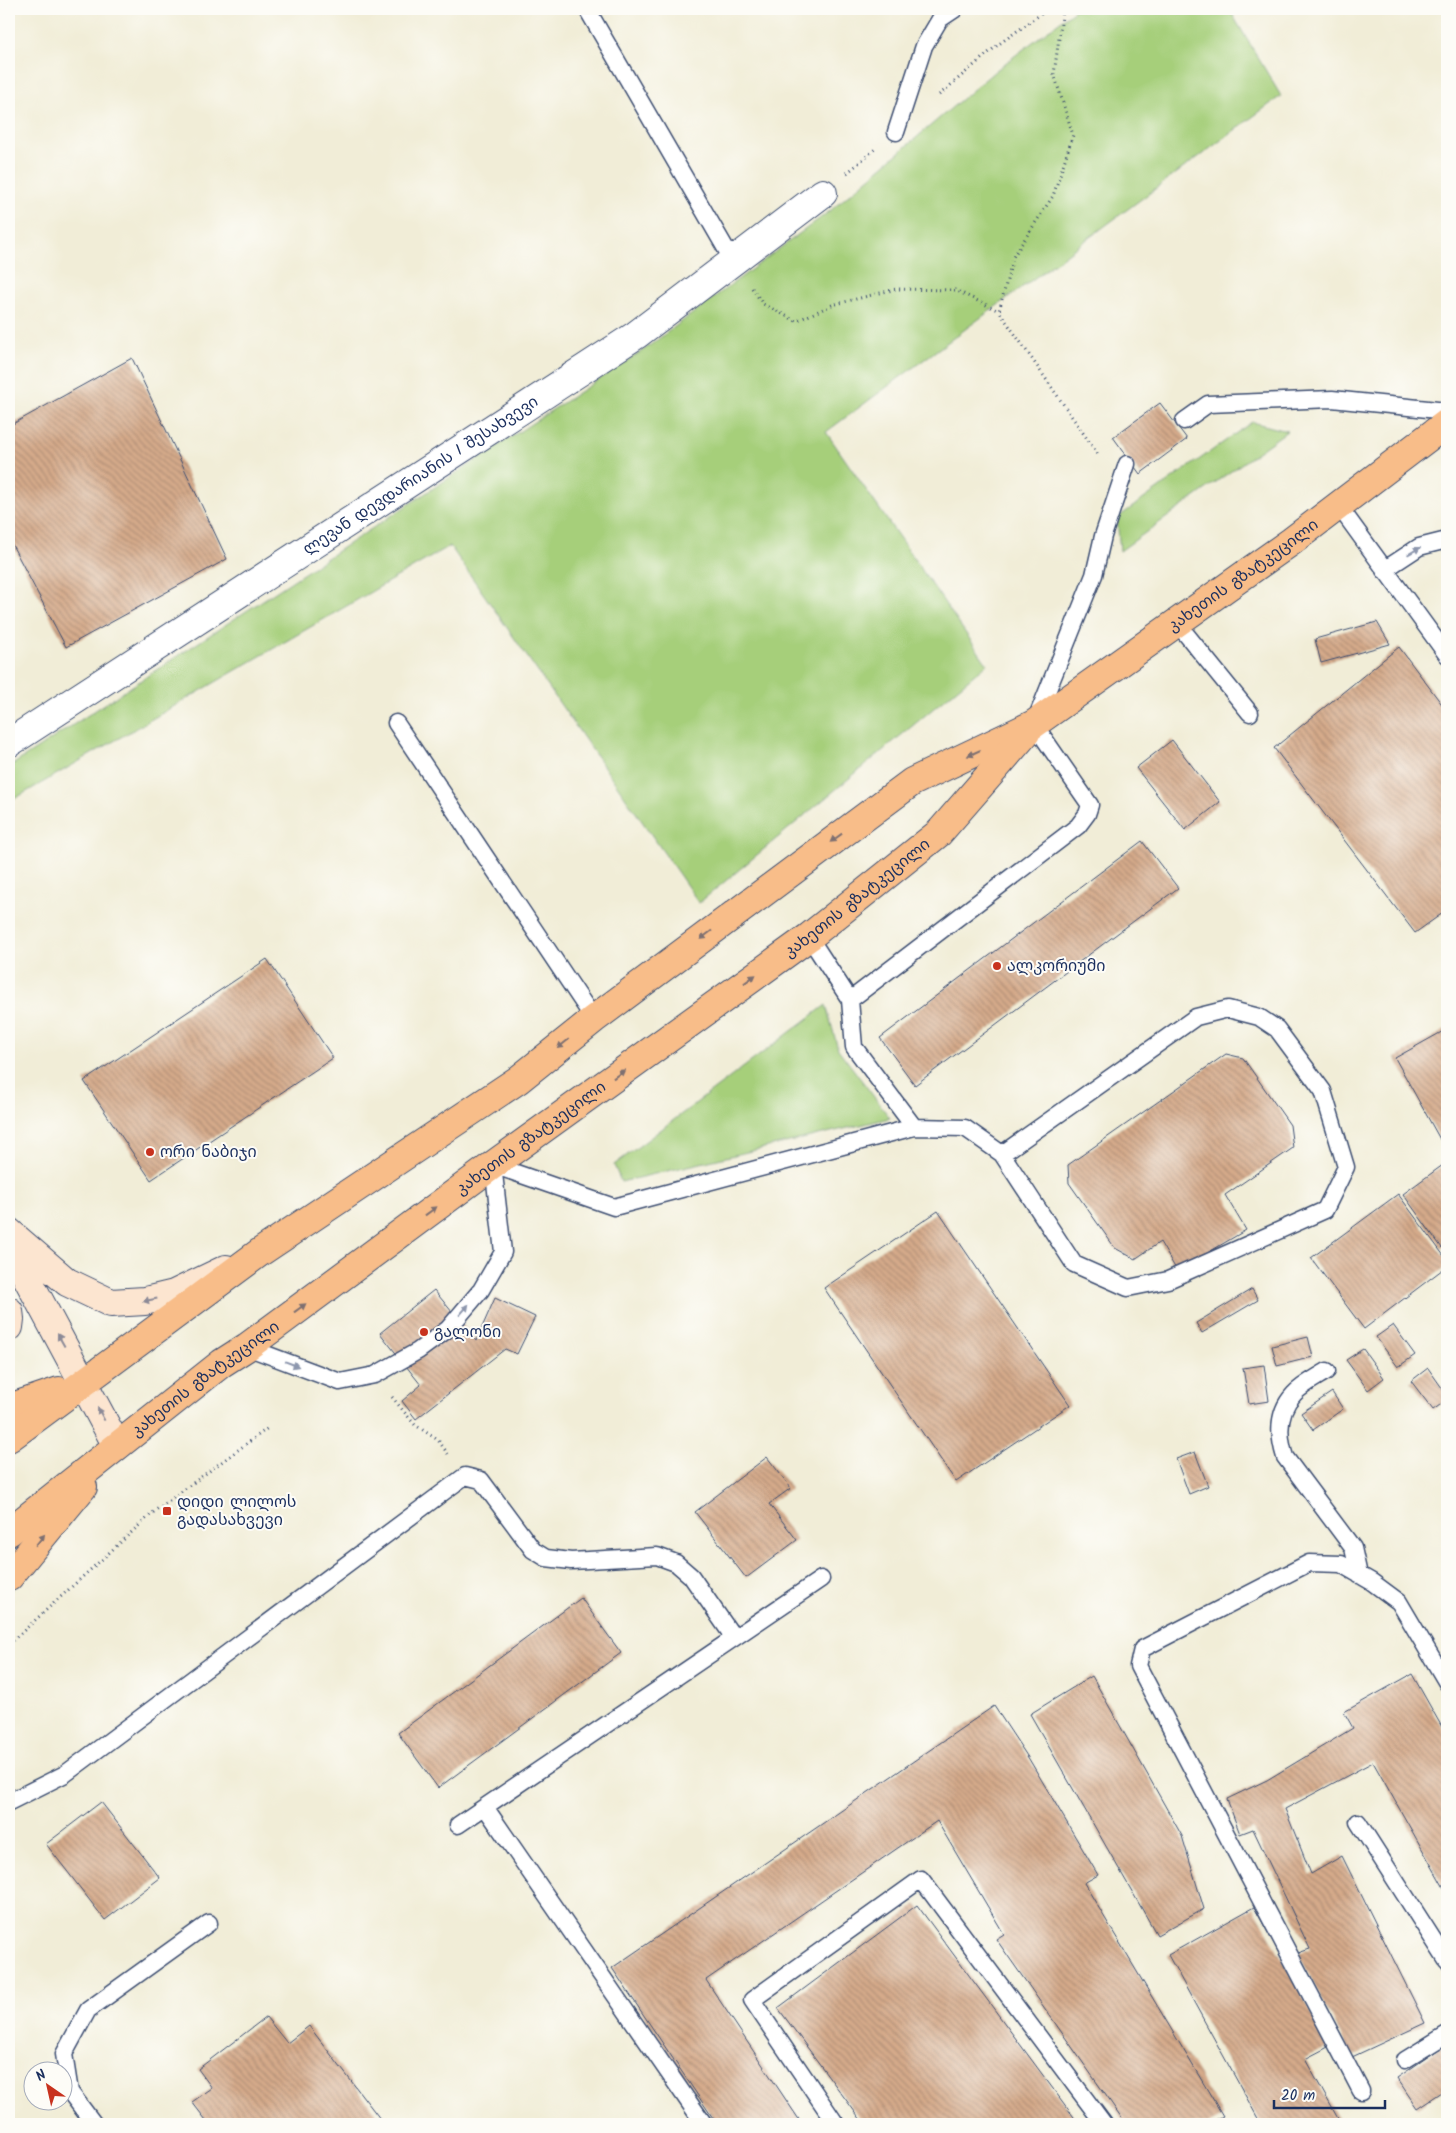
<svg xmlns="http://www.w3.org/2000/svg" width="1456" height="2133" viewBox="0 0 1456 2133" font-family="Kalam,'Noto Sans Georgian',sans-serif">
	<style>
		.grass { fill: #a6cf7a; stroke: #607f6c }
		.building { fill: url(#building-back-hatch) }
		.lines { fill: none; stroke-linecap: round; stroke-linejoin: round }
		.lane-casing { stroke: #3b4c70; stroke-width: 19 }
		.street-casing { stroke: #3b4c70; stroke-width: 30 }
		.secondary-casing { stroke: #3b4c70; stroke-width: 30 }
		.highway-casing { stroke: #3b4c70; stroke-width: 30 }
		.path { stroke: #3b4c70; stroke-width: 3; stroke-dasharray: 1 4; stroke-linecap: butt }
		.lane { stroke: #fff; stroke-width: 16 }
		.street { stroke: #fff; stroke-width: 28 }
		.secondary { stroke: #fce5d0; stroke-width: 28 }
		.highway { stroke: #f8bd89; stroke-width: 28 }
		.oneway { fill: #8d97ae }
		.oneway2 { fill: #7e6f71 }
		.oneway3 { fill: #8c8a97 }
		.poi-dot { fill: #c8321e; stroke: #fdfcf7; stroke-width: 2 }
		.labels { text-anchor: middle; dominant-baseline: central; stroke-width: 4; stroke-linejoin: round; paint-order: stroke }
		.street-label { font-size: 16px; fill: #1b2f5e; stroke: #fdfcf7 }
		.poi-label { font-size: 16px; fill: #1b2f5e; stroke: #fdfcf7; text-anchor: start }
	</style>
	<defs>
		<pattern id="building-back-hatch" width="6" height="6" patternUnits="userSpaceOnUse" patternTransform="scale(1.25)"><rect width="6" height="6" fill="#d5aa8a"/><path d="M-1 5l2 2M0 0l6 6M5-1l2 2" fill="none" stroke="#ac8b74"/></pattern>
	</defs>
	<rect width="100%" height="100%" fill="#fdfcf7"/>
	<filter id="ink" filterUnits="userSpaceOnUse"><feTurbulence type="fractalNoise" baseFrequency=".02" numOctaves="2"/><feDisplacementMap in="SourceGraphic" scale="10" xChannelSelector="R" yChannelSelector="G"/><feConvolveMatrix kernelMatrix="1 2 1 2 8 2 1 2 1" color-interpolation-filters="sRGB"/></filter>
	<filter id="wash" filterUnits="userSpaceOnUse"><feTurbulence type="fractalNoise" baseFrequency=".0096" numOctaves="4" result="noise"/><feDisplacementMap in="SourceGraphic" scale="20" xChannelSelector="R" yChannelSelector="G"/><feGaussianBlur stdDeviation="1.12" result="paint"/><feColorMatrix in="noise" values="0 0 0 0 0 0 0 0 0 0 0 0 0 0 0 0 0 1.4 0 .05"/><feComposite in="paint" operator="in"/></filter>
	<g filter="url(#wash)">
		<rect width="100%" height="100%" fill="#f1edd7"/>
		<!-- grass -->
		<path class="grass" d="M1076 9H1229L1281 96 826 432 987 664 699 903 450 546 9 802V767L645 349 831 210 995 71Z
			M1252 422 1287 431 1120 551 1117 518Z
			M826 1005 838 1049 890 1118 621 1182 614 1165Z"/>
		<g id="blocks">
			<!-- building -->
			<path class="building" d="M132 358 227 559 66 647 9 539V426Z
				M1160 403 1187 439 1140 474 1113 437Z
				M1377 622 1390 644 1321 663 1315 639Z
				M1399 647 1447 711V910L1415 933 1274 748Z
				M1172 740 1220 802 1185 830 1136 768Z
				M1142 841 1178 888 915 1085 880 1038Z
				M267 959 333 1058 151 1180 84 1081Z
				M1447 1029V1152L1395 1058Z
				M1226 1054 1243 1058 1290 1125 1293 1148 1225 1195 1246 1230 1177 1271 1160 1242 1135 1259 1115 1248 1069 1183 1068 1165Z
				M1447 1162V1244L1442 1248 1403 1194Z
				M1398 1194 1447 1260V1266L1364 1329 1311 1258Z
				M938 1211 1070 1405 956 1482 824 1288Z
				M1252 1289 1258 1300 1202 1333 1196 1323Z
				M434 1290 476 1341 495 1298 535 1317 517 1354 505 1349 416 1419 402 1401 421 1385 380 1333Z
				M1393 1325 1415 1355 1398 1367 1376 1337Z
				M1308 1337 1313 1357 1277 1366 1272 1346Z
				M1363 1349 1384 1378 1368 1390 1346 1360Z
				M1264 1365 1269 1401 1249 1404 1243 1368Z
				M1428 1368 1447 1395V1400L1433 1410 1411 1381Z
				M1332 1392 1343 1409 1313 1430 1301 1413Z
				M1195 1452 1208 1486 1189 1494 1176 1459Z
				M767 1457 791 1488 769 1504 797 1540 746 1578 695 1512Z
				M581 1598 621 1653 438 1788 398 1733Z
				M1412 1674 1447 1736V1893L1373 1762 1285 1809 1311 1874 1342 1856 1425 2023 1352 2057 1298 1953 1310 1949 1253 1829 1240 1834 1227 1799 1267 1780 1353 1728 1344 1712Z
				M1092 1676 1182 1836 1204 1909 1157 1935 1030 1714Z
				M994 1706 1029 1759 1098 1875 1084 1883 1223 2116 1208 2124H1126L996 1939 1004 1934 937 1821 706 1980 802 2124H717L612 1968Z
				M101 1802 160 1878 105 1920 46 1844Z
				M917 1905 1079 2124H864L778 2008Z
				M1254 1907 1330 2046 1305 2059 1341 2124H1261L1168 1955Z
				M266 2017 287 2043 309 2026 384 2124H209L192 2102 212 2088 198 2069Z
				M1442 2047 1445 2053 1447 2052V2088L1417 2108 1397 2078Z"/>
		</g>
	</g>
	<g filter="url(#ink)">
		<use href="#blocks" fill-opacity="0" stroke="#3b4c70" stroke-width="1"/>
		<g class="lines">
			<defs>
				<path id="lane" d="M587 9 733 261
					M896 132 924 46 940 19 955 9
					M1184 421 1208 404 1332 399 1447 411
					M1338 505 1447 655
					M1384 570 1419 547 1447 540
					M1177 623 1250 713
					M396 723 594 1019
					M809 937 850 1000 854 1047 914 1127
					M850 1000 1078 826 1087 814 1090 805 1034 724 1094 575 1103 536 1127 464
					M247 1347 340 1382 375 1375 418 1351 448 1329 481 1290 503 1252 493 1165 614 1207 914 1127 965 1128 1002 1154 1074 1264 1128 1288 1168 1280 1325 1210 1346 1167 1323 1091 1277 1029 1259 1017 1228 1009 1196 1017 1002 1154
					M1327 1371C1316 1378 1302 1385 1294 1394 1277 1412 1278 1435 1285 1457L1353 1548 1359 1575
					M9 1802 65 1774 465 1476 481 1480 533 1550 546 1558 571 1561 657 1556 676 1563 691 1576 734 1638
					M485 1807 704 2124
					M1358 1822 1447 1961
					M458 1825 821 1579
					M1405 2060 1447 2034
					M1361 2091 1138 1666 1142 1649 1309 1563 1341 1564 1372 1582 1399 1602 1447 1683
					M94 2124 70 2092 64 2054 88 2010 209 1923
					M836 2124 752 2000 921 1879 1104 2124"/>
				<g id="street">
					<path id="s1" d="M9 743 636 335 823 193"/>
				</g>
				<path id="secondary" d="M9 1232 67 1282 111 1303 145 1301 174 1294 226 1269
					M9 1244 117 1446
					M9 1311 10 1319 9 1327"/>
				<g id="highway">
					<path d="M9 1408 59 1391"/>
					<path id="s2" d="M9 1438 259 1253 518 1080 594 1019 912 782 1034 724 1292 541 1447 423"/>
					<path id="s3" d="M9 1532 222 1363 247 1347 493 1165 809 937 939 833 1026 733"/>
					<path d="M9 1577 83 1487"/>
				</g>
			</defs>
			<!-- lane casing -->
			<use href="#lane" class="lane-casing"/>
			<!-- street casing -->
			<use href="#street" class="street-casing"/>
			<!-- secondary casing -->
			<use href="#secondary" class="secondary-casing"/>
			<!-- highway casing -->
			<use href="#highway" class="highway-casing"/>
			<!-- path -->
			<path class="path" d="M1063 9 1054 74 1073 135 1053 196 1013 257 999 311 1099 456
				M939 95 999 44 1048 9
				M847 173 875 149
				M752 288 763 304 796 321 832 305 896 289 955 290 999 311
				M392 1397 415 1425 438 1440 448 1454
				M9 1644 156 1510 268 1428"/>
			<!-- lane -->
			<use href="#lane" class="lane"/>
			<!-- street -->
			<use href="#street" class="street"/>
			<!-- secondary -->
			<use href="#secondary" class="secondary"/>
			<!-- highway -->
			<use href="#highway" class="highway"/>
		</g>
		<!-- one-way arrows -->
		<defs><path id="oneway-solid" d="M-6-.8H1V-3.2L6.5 0L1 3.2V.8H-6Z" transform="scale(1.25)"/></defs>
		<g class="oneway">
			<use href="#oneway-solid" transform="translate(1414 551) rotate(-30)"/>
			<use href="#oneway-solid" transform="translate(464 1310) rotate(-49)"/>
			<use href="#oneway-solid" transform="translate(292 1364) rotate(21)"/>
		</g>
		<g class="oneway2">
			<use href="#oneway-solid" transform="translate(974 753) rotate(155)"/>
			<use href="#oneway-solid" transform="translate(836 838) rotate(144)"/>
			<use href="#oneway-solid" transform="translate(706 935) rotate(143)"/>
			<use href="#oneway-solid" transform="translate(750 979) rotate(-36)"/>
			<use href="#oneway-solid" transform="translate(563 1044) rotate(141)"/>
			<use href="#oneway-solid" transform="translate(619 1074) rotate(-36)"/>
			<use href="#oneway-solid" transform="translate(431 1211) rotate(-36)"/>
			<use href="#oneway-solid" transform="translate(300 1308) rotate(-36)"/>
			<use href="#oneway-solid" transform="translate(40 1540) rotate(-51)"/>
		</g>
		<g class="oneway3">
			<use href="#oneway-solid" transform="translate(150 1300) rotate(168)"/>
			<use href="#oneway-solid" transform="translate(61 1340) rotate(-119)"/>
			<use href="#oneway-solid" transform="translate(101 1414) rotate(-118)"/>
		</g>
	</g>
	<!-- markers -->
	<g class="poi-dot">
		<circle cx="997" cy="966" r="5"/>
		<circle cx="150" cy="1152" r="5"/>
		<circle cx="424" cy="1332" r="5"/>
		<rect x="162" y="1506" width="10" height="10" rx="2.5"/>
	</g>
	<g class="labels">
		<!-- street labels -->
		<g class="street-label">
			<text stroke="none"><textPath href="#s1" startOffset="491">ლევან დევდარიანის I შესახვევი</textPath></text>
			<text stroke="none"><textPath href="#s2" startOffset="1508">კახეთის გზატკეცილი</textPath></text>
			<text stroke="none"><textPath href="#s3" startOffset="1059">კახეთის გზატკეცილი</textPath></text>
			<text stroke="none"><textPath href="#s3" startOffset="654">კახეთის გზატკეცილი</textPath></text>
			<text stroke="none"><textPath href="#s3" startOffset="249">კახეთის გზატკეცილი</textPath></text>
		</g>
		<!-- poi labels -->
		<g class="poi-label">
			<text x="1007" y="966">ალკორიუმი</text>
			<text x="160" y="1152">ორი ნაბიჯი</text>
			<text x="434" y="1332">გალონი</text>
			<text x="177" y="1502">დიდი ლილოს<tspan x="177" dy="18">გადასახვევი</tspan></text>
		</g>
	</g>
	<!-- margin -->
	<rect width="1456" height="2133" fill="none" stroke="#fdfcf7" stroke-width="30"/>
	<!-- north arrow -->
	<g transform="translate(48 2086) rotate(326)"><circle r="24" fill="#fdfcf7" stroke="#a3aaba"/>
	<path d="M0-4L9 19L0 12L-9 19Z" fill="#c8321e"/>
	<text y="-8" font-size="14" font-weight="bold" text-anchor="middle" fill="#1b2f5e">N</text>
	</g>
	<!-- scale -->
	<path d="M1274 2100v8h111v-8" fill="none" stroke="#1b2f5e" stroke-width="2.5"/>
	<text x="1281" y="2100" font-size="15" fill="#1b2f5e" stroke="#fdfcf7" stroke-width="4" paint-order="stroke">20 m</text>
</svg>
